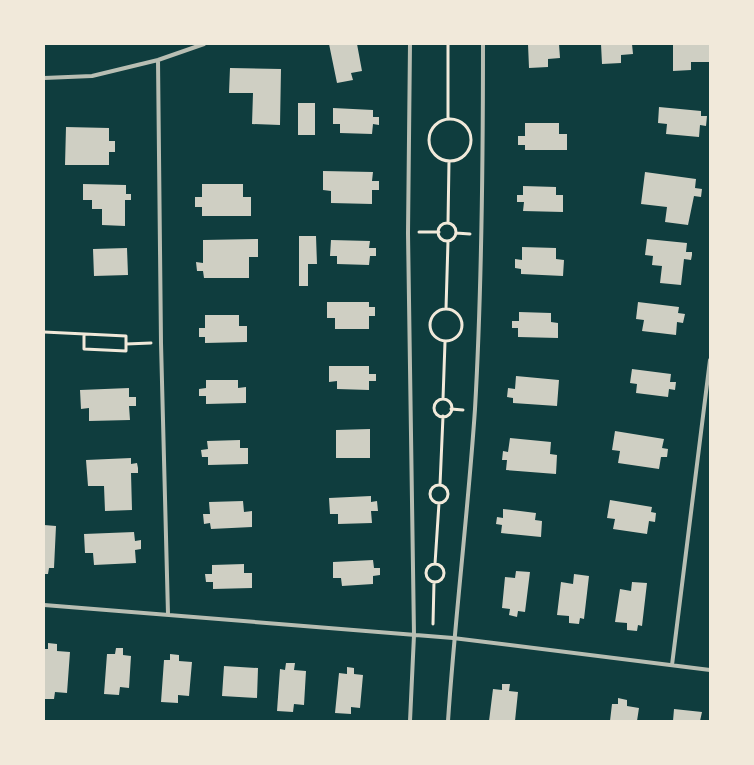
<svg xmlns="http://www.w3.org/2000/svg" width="754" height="765" viewBox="0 0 754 765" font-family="Manrope,sans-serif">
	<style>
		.building { fill: #cfcfc3 }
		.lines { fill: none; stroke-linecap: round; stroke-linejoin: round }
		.path { stroke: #f1e9da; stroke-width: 3 }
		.service { stroke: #b8beb3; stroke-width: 4 }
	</style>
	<rect width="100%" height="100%" fill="#0f3d3e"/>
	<!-- building -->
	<path class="building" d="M329 44H357L362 71 351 73 353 80 337 83Z
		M528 44H559L560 58 548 59V67L529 68Z
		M601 44H632L633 54 621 55V63L602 64Z
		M673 44H710V62H691V70L673 71Z
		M230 68 281 69 280 125 252 124 253 93H229Z
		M298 103H315V135H298Z
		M659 107 701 111V116H707L706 126 700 125 699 137 666 134 667 124 658 123Z
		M333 108 373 110V117H379V125L373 124 372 134 340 133V124H333Z
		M525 123H559V134H567V150H525V145H518V136H525Z
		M66 127 109 128V141H115V152H109V165H65Z
		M323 171 373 172 372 181H379V190H372V204L331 203V191L323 190Z
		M645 172 696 179 695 188 702 189 701 197 694 196 688 225 665 222 667 207 641 204Z
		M83 184 126 185V194H131V200H125V226L102 225V209H92V200H83Z
		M202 184H243V197H251V216H202V207H195V197H202Z
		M523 186 556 187V195H563V212L523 211 524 202H517V195H523Z
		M299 236H316L317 264H308V286H299Z
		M258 239V257H249V278H204L203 271H197L196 262 203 263V240Z
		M647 239 687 243 686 252H692V255L691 260 684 259 681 285 660 283 662 266 652 265 653 256 645 255Z
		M331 240 370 241 369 248H376V256H370L369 265 337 264V256H330Z
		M522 247 556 248V259L564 260 563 276 521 274V269L515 268V259L522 260Z
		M127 248 128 275 94 276 93 249Z
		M327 302H369V307H375V316H369V329H335V318H327Z
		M638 302 679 307 678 313 685 314 683 323 677 322 676 335 642 331 644 320 636 319Z
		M519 312 551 313V322L558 323V338L518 337V328H512V321H519Z
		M205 315H239V326H247V342L205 343V337H199V328H205Z
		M329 366H369V374H376V381H369V390L337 389V381L329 382Z
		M632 369 671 374 670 382H676L675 390 669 389 668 397 636 393 637 384 630 383Z
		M516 376 559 380 557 406 513 403V398L507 397 508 388 515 389Z
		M206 380H238V388L246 387V403L206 404V396H199V389L206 388Z
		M129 388V397H136V406H129L130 420 89 421V408L81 409 80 390Z
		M370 429V458H336V430Z
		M615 431 664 439 662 448 668 449 667 457H661L659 469 618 463 620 451 612 450Z
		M510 438 551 442 550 454 557 455 556 474 506 470 507 460H502L503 451 508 452Z
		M240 440V448H248V464L208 465V457H202L201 450 208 449 207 441Z
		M131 458V464L137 463 138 468V473H131L132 510 105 511 104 486H88L86 460Z
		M371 496V502L377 501 378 511H371L372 523 338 524V514H330L329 498Z
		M610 500 652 507 651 512 656 513 655 522 649 521 647 534 613 529 615 519 607 518Z
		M243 501 244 512 252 511V527L211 529 210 523 204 524 203 514H210L209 502Z
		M503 509 536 513 535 520 542 521 541 537 501 533 502 525 496 524 497 517 503 518Z
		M44 525 56 526 54 568H49L48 574H44Z
		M134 532 135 541 141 540V549L135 550 136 563 94 565 93 553H85L84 534Z
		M373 560 374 568H380V575L373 576V584L342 586 341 578H333V562Z
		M244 564V573H252V588L213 589V582H206L205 574H212V565Z
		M516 571 530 572 525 612 518 611 517 617 509 615 510 609 502 608 505 577 515 578Z
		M574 574 589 576 584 619 580 618 579 624 569 623V616L557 615 561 582 573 584Z
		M632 582 647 583 642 626 638 625 637 631 627 630V623L615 622 620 589 631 591Z
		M48 643 57 644V651L70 652 67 693 55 692 54 699H44V649H48Z
		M116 648H123V655L131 656 129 688 120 687 119 695 104 694 107 654H115Z
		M170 654 179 655V661L192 662 189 696 178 695V703L161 702 164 660H170Z
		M286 663H295L294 670 306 671 304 705 294 704 293 712 277 711 280 669 285 670Z
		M224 666 258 668 257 698 222 696Z
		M347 667 354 668V674L363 675 360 708 351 707V714L335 713 339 673 347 674Z
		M502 684H510L509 691 518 692 515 721H489L493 689 502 690Z
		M618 698 627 700V706L639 708 637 721H610L612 704H618Z
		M674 709 702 712 700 721H673Z"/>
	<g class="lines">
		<!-- path -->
		<path class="path" d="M448 44V119
			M429 140a21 21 0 1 1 42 0a21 21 0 1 1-42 0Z
			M448 223 449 161
			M438 232a9 9 0 1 1 18 0a9 9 0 1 1-18 0Z
			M419 232H439
			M456 233 470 234
			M430 325a16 16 0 1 1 32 0a16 16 0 1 1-32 0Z
			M446 309 448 241
			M44 332 126 336V344L151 343
			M84 334V349L126 351V344
			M443 399 445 342
			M434 408a9 9 0 1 1 18 0a9 9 0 1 1-18 0Z
			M451 409 463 410
			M440 485 443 416
			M430 494a9 9 0 1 1 18 0a9 9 0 1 1-18 0Z
			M435 564 439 503
			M426 573a9 9 0 1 1 18 0a9 9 0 1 1-18 0Z
			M433 624 434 582"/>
		<!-- service -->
		<path class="service" d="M158 60 161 343 168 614
			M44 78 92 76 158 60 204 44
			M44 605 453 638 710 670
			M672 665 710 360
			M410 721 414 635 408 233 410 44
			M448 721C455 617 468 513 475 409 482 287 483 166 483 44"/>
	</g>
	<!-- border -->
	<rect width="754" height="765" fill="none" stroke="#f1e9da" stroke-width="90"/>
</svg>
